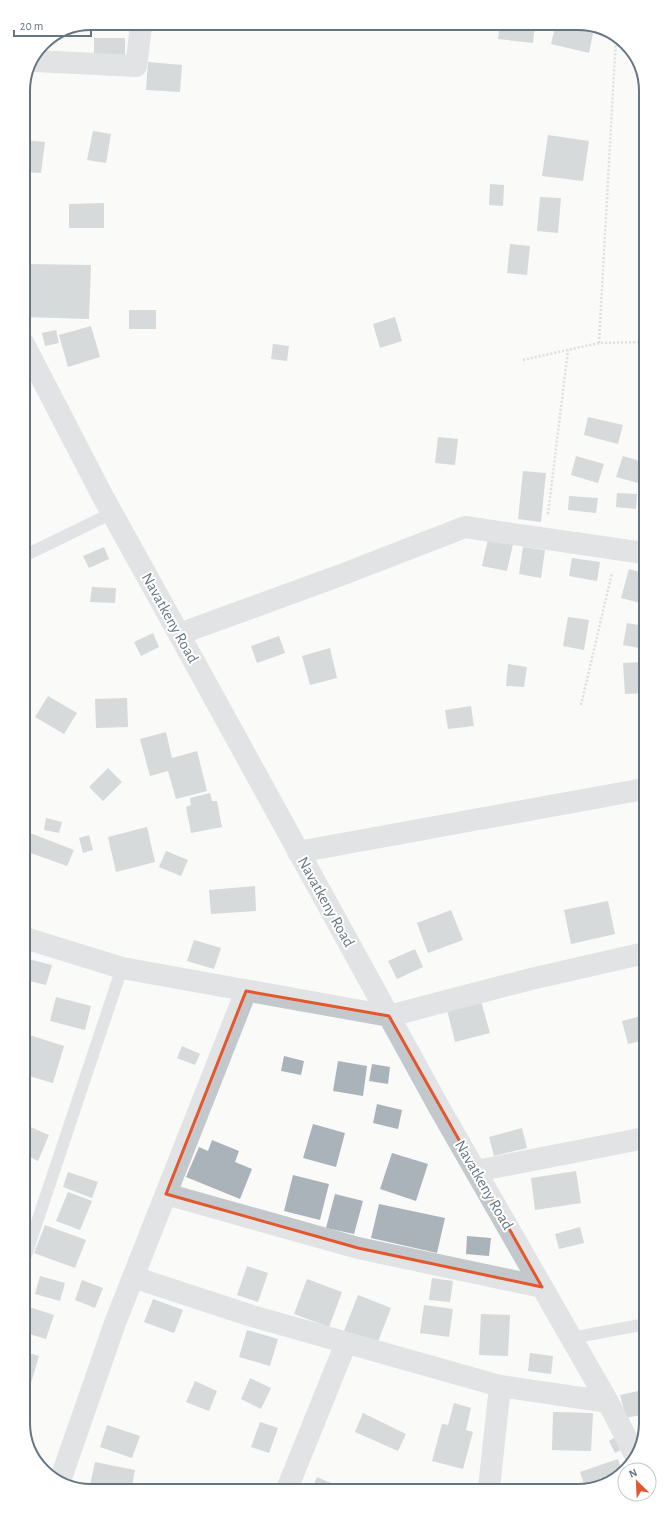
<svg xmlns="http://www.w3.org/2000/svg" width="669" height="1514" viewBox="0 0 669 1514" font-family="'Alegreya Sans',sans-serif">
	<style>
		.building { fill: #aab3b9 }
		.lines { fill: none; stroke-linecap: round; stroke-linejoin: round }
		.path { stroke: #bbbfc2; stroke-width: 2.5; stroke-dasharray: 2 2; stroke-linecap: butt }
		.service { stroke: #c3c8cc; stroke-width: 12 }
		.minor { stroke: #c3c8cc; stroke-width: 22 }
		.marked { fill: none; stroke: #e4572e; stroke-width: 3; stroke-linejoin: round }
		.labels { text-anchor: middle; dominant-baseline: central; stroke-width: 4; stroke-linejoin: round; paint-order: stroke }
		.street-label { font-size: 16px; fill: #657683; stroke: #fff }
		.rim { fill: none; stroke: #657683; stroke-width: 2 }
	</style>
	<rect width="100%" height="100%" fill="#fafaf8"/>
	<!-- building -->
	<path class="building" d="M556 23H583L594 28 589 53 551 44Z
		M500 24H535L533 43 498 39Z
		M94 38H125V59H94Z
		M148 62 182 65 180 92 146 90Z
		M93 131 111 134 106 163 87 160Z
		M548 135 589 141 583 181 542 176Z
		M23 140 45 142 41 173 23 172Z
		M490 184 504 185 503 206 489 205Z
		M540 197 561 198 558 233 537 231Z
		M104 203V228H69V204Z
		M23 223 28 251 24 252V243Z
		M510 244 530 246 527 275 507 273Z
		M25 264 91 265 89 319 24 317Z
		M129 310H156V329H129Z
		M395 317 402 341 380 348 373 324Z
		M91 326 100 357 68 367 59 335Z
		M56 330 59 343 45 346 42 333Z
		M273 344 289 346 287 361 271 359Z
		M588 417 623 425 618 444 584 435Z
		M438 437 458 439 455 465 435 463Z
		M576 456 604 464 598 483 571 475Z
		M623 456 643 462V479L642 484 616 477Z
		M523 471 546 473 541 522 518 519Z
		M617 493 637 494 636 509 616 507Z
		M569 496 598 498 596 513 568 510Z
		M488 539 513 544 507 571 482 566Z
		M104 547 109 559 89 568 83 556Z
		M523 547 545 550 541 578 519 574Z
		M572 558 600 562 597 581 569 576Z
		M629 569 644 573V604L621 598Z
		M92 587 116 588 115 603 90 602Z
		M568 617 589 620 584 650 563 646Z
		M627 623 644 626V649L623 645Z
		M153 633 159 647 141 656 134 642Z
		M279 636 285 653 257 663 251 646Z
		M330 648 337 678 310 685 302 656Z
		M644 662V693L625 694 623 663Z
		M508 664 527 667 524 687 506 686Z
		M48 696 77 713 64 734 35 717Z
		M127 698 128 727 96 728 95 699Z
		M471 706 474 726 448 729 445 710Z
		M166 732 172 758 197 751 207 791 176 799 168 771 150 776 140 739Z
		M108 768 122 782 103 801 89 787Z
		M210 793 212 801H217L222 827 191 833 186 807 191 805 190 798Z
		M46 818 62 822 59 833 44 830Z
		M147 827 155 862 116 872 108 837Z
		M25 831 74 850 67 866 25 851Z
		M89 835 93 850 83 853 79 838Z
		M166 851 188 860 181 876 159 867Z
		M255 886 256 911 211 914 209 890Z
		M608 901 615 934 571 944 564 910Z
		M451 910 463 940 428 953 417 923Z
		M194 940 221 948 214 969 187 961Z
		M415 949 423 967 397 979 388 961Z
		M28 959 52 965 46 985 25 980V968Z
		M56 997 91 1006 85 1030 50 1021Z
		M481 1001 490 1033 455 1042 447 1010Z
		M26 1011 30 1012 26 1025Z
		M645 1015V1040L628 1044 622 1021Z
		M26 1034 64 1046 53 1083 26 1075Z
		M182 1046 200 1054 195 1065 177 1058Z
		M284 1056 304 1061 301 1075 281 1071Z
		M338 1061 367 1066 363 1096 333 1091Z
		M372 1064 390 1067 388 1084 369 1081Z
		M377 1104 402 1110 398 1129 373 1123Z
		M313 1124 345 1133 336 1167 303 1158Z
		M28 1126 49 1135 38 1161 26 1155V1131Z
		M522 1128 527 1148 494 1156 489 1137Z
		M212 1140 239 1151 235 1162 252 1169 240 1199 186 1177 199 1147 208 1151Z
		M392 1153 428 1164 416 1201 380 1189Z
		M576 1171 581 1203 535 1210 531 1178Z
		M68 1172 98 1182 92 1198 63 1187Z
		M293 1175 329 1184 320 1220 284 1211Z
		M68 1192 92 1201 80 1230 56 1221Z
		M335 1194 363 1201 354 1234 326 1228Z
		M379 1204 445 1218 437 1253 371 1238Z
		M45 1225 86 1240 75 1268 34 1253Z
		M580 1227 584 1243 559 1249 555 1234Z
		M467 1236 491 1238 489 1256 466 1254Z
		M247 1266 268 1273 258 1302 237 1295Z
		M40 1276 65 1283 60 1301 35 1294Z
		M432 1278 453 1281 450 1302 429 1300Z
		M307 1279 342 1292 329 1327 294 1314Z
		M82 1280 103 1288 95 1308 75 1300Z
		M358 1295 391 1308 377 1344 344 1331Z
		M153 1299 183 1310 174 1333 144 1322Z
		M424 1305 453 1309 449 1337 420 1333Z
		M26 1306 54 1315 46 1339 26 1333Z
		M481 1314 510 1315 508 1356 479 1355Z
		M247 1330 278 1339 270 1366 239 1357Z
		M26 1352 39 1356 31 1383 27 1382Z
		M530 1353 553 1356 551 1374 528 1371Z
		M250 1378 271 1388 261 1409 241 1399Z
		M195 1381 217 1391 209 1411 186 1402Z
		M638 1391 645 1414 626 1418 620 1395Z
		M454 1403 471 1408 466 1430 473 1432 463 1469 432 1461 442 1424 448 1425Z
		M553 1412 593 1413 591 1451 552 1450Z
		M363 1413 406 1434 398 1451 355 1432Z
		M260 1422 278 1428 269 1453 251 1447Z
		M107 1425 140 1436 132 1458 100 1447Z
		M619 1435 626 1447 615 1453 609 1441Z
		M618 1459 622 1471 600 1487H585L580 1472Z
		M95 1462 135 1470 131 1491 89 1490Z
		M317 1477 344 1489H312Z
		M177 1483 196 1490H175Z
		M220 1485 234 1490H218Z"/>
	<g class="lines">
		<!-- path -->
		<path class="path" d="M599 343 616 36
			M523 360 599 343 643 342
			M548 514 568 350
			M581 705 612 573"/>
		<!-- service -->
		<path class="service" d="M24 556 112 513
			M26 1255 122 968
			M571 1338 646 1324"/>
		<!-- minor -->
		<path class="minor" d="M35 61 136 66 141 27
			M24 344 102 495 179 634 440 1109 608 1402 635 1455
			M179 634 341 575 465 527 644 553
			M298 852 644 789
			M25 938 122 968 389 1016 531 979 645 953
			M476 1171 645 1138
			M166 1194 358 1248 542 1287
			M133 1277 252 1316 500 1386 608 1402
			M60 1481 115 1323 246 991
			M489 1488 500 1386
			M287 1489 346 1343"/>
	</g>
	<!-- marked area -->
	<path d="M0 0H669V1514H0ZM246 991 389 1016 542 1287 358 1248 166 1194Z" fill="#fafaf8" fill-opacity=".55" fill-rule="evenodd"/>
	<path class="marked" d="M246 991 389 1016 542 1287 358 1248 166 1194Z"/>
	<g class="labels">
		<!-- street labels -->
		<g class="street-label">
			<text transform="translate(170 618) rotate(61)">Navatkeny Road</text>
			<text transform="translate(326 902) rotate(61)">Navatkeny Road</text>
			<text transform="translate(484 1185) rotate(60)">Navatkeny Road</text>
		</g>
	</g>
	<!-- crop -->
	<path d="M0 0H669V1514H0ZM91 30H578A61 61 0 0 1 639 91V1423A61 61 0 0 1 578 1484H91A61 61 0 0 1 30 1423V91A61 61 0 0 1 91 30Z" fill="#fff" fill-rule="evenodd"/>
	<path class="rim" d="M91 30H578A61 61 0 0 1 639 91V1423A61 61 0 0 1 578 1484H91A61 61 0 0 1 30 1423V91A61 61 0 0 1 91 30Z"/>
	<!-- north arrow -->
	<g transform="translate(637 1482) rotate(336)"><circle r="19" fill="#ffffff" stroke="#c1c8cd"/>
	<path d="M0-3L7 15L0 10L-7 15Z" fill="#e4572e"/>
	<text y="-6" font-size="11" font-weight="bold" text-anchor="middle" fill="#657683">N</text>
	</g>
	<!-- scale -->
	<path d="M14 30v6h77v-6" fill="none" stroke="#657683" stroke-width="2"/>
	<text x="20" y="30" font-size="12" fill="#657683" stroke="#ffffff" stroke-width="3" paint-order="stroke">20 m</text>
</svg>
